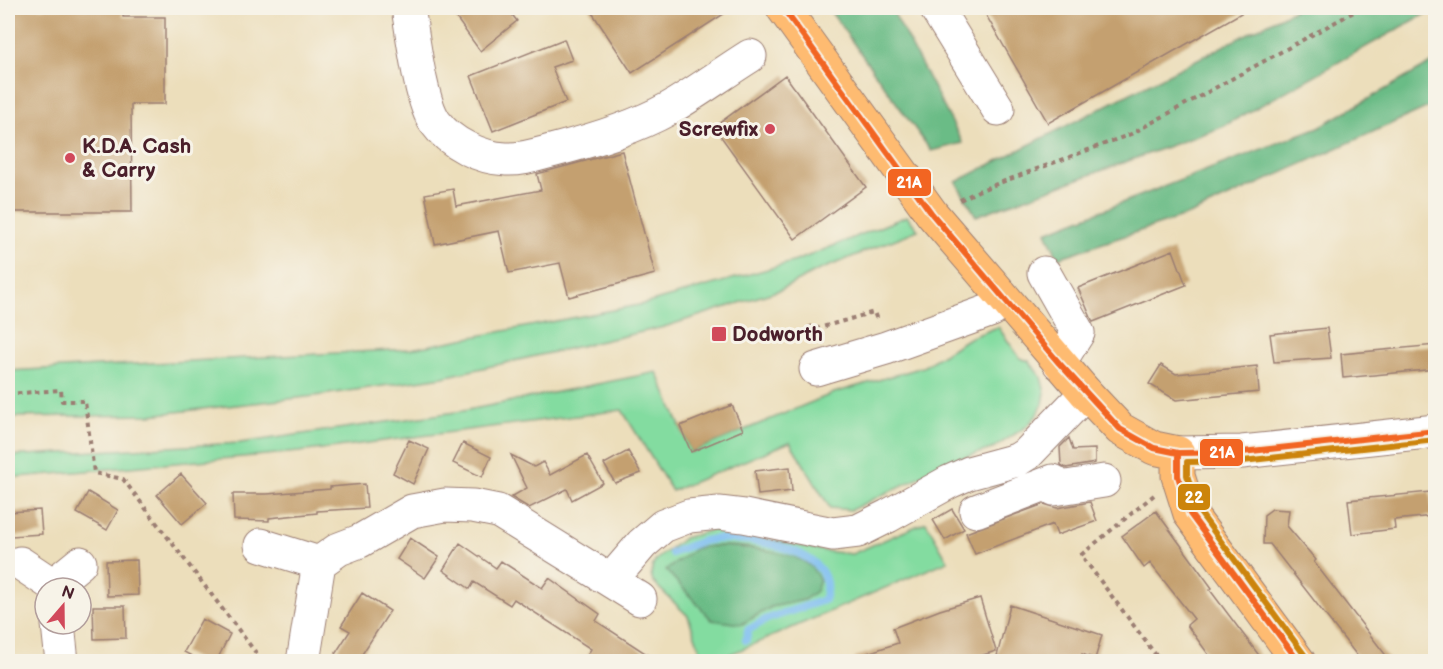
<svg xmlns="http://www.w3.org/2000/svg" width="1443" height="669" viewBox="0 0 1443 669" font-family="'Balsamiq Sans',sans-serif">
	<style>
		.green { fill: #83dca0; stroke: #667e66; stroke-width: 1.5; fill-rule: evenodd }
		.forest { fill: #6abc86; stroke: #5a6e58; stroke-width: 1.5 }
		.lines { fill: none; stroke-linecap: round; stroke-linejoin: round }
		.stream { stroke: #7cbdf1; stroke-width: 8 }
		.building { fill: #c4a06f }
		.minor-casing { stroke: #9b7e73; stroke-width: 35 }
		.major-casing { stroke: #9b7e73; stroke-width: 35 }
		.path { stroke: #9b7e73; stroke-width: 4; stroke-dasharray: 4.5 4.5; stroke-linecap: butt }
		.minor { stroke: #fff; stroke-width: 33 }
		.major { stroke: #febb71; stroke-width: 33 }
		.bus-1-casing { stroke: #f7f3e8; stroke-width: 10 }
		.bus-2-casing { stroke: #f7f3e8; stroke-width: 10 }
		.bus-1 { stroke: #f26522; stroke-width: 6 }
		.bus-2 { stroke: #cc840b; stroke-width: 6 }
		.poi-dot { fill: #d1495b; stroke: #f7f3e8; stroke-width: 2 }
		.labels { text-anchor: middle; dominant-baseline: central; stroke-width: 6; stroke-linejoin: round; paint-order: stroke }
		.poi-label { font-size: 21px; font-weight: bold; fill: #4a1f2b; stroke: #f7f3e8; text-anchor: start }
		.line-badge { stroke: #f7f3e8; stroke-width: 2 }
		.badge-label { font-size: 16px; text-anchor: middle; font-weight: bold; fill: #fff }
	</style>
	<rect width="100%" height="100%" fill="#f7f3e8"/>
	<filter id="ink" filterUnits="userSpaceOnUse"><feTurbulence type="fractalNoise" baseFrequency=".0167" numOctaves="2"/><feDisplacementMap in="SourceGraphic" scale="12" xChannelSelector="R" yChannelSelector="G"/><feConvolveMatrix kernelMatrix="1 2 1 2 8 2 1 2 1" color-interpolation-filters="sRGB"/></filter>
	<filter id="wash" filterUnits="userSpaceOnUse"><feTurbulence type="fractalNoise" baseFrequency=".008" numOctaves="4" result="noise"/><feDisplacementMap in="SourceGraphic" scale="24" xChannelSelector="R" yChannelSelector="G"/><feGaussianBlur stdDeviation="1.35" result="paint"/><feColorMatrix in="noise" values="0 0 0 0 0 0 0 0 0 0 0 0 0 0 0 0 0 1.4 0 .05"/><feComposite in="paint" operator="in"/></filter>
	<g filter="url(#wash)">
		<rect width="100%" height="100%" fill="#ecdebb"/>
		<!-- green -->
		<path class="green" d="M907 216 918 230 817 271 780 290 664 327 443 377 315 396 150 415 8 417V371L411 349 644 304 796 261Z
			M998 327 1020 358 1029 361 1041 377 1045 393 1043 404 1037 415 1026 427 992 449 955 460 851 510 830 508 790 442 672 491 622 410 299 452 8 478V456L240 443 463 411 657 372 691 452 834 393 923 367 969 338Z
			M926 522 948 561 712 662 704 661 688 616 653 582 651 574 653 565 657 559 684 538 712 530 733 531 824 551 852 554ZM712 546C745 545 778 550 808 564L804 600 771 607 742 624 696 549Z"/>
		<!-- forest -->
		<path class="forest" d="M828 8H891L963 143 931 151Z
			M1298 8H1436L1222 127 976 216 956 182Z
			M1435 61V104L1191 214 1058 258 1046 232 1319 127Z
			M712 546C736 546 790 550 809 565 813 568 817 575 820 580L816 591 804 600 771 607 742 624 712 620 666 570 696 548Z"/>
		<g class="lines">
			<!-- stream -->
			<path class="stream" d="M672 553C686 547 701 540 716 539 750 537 842 549 824 600L767 619 748 630 746 640"/>
		</g>
		<g id="blocks">
			<!-- building -->
			<path class="building" d="M8 8H123V17H165V104H131L132 212H8Z
				M449 8H507L517 21 480 51Z
				M589 8H733L632 73Z
				M982 8H1250L1048 123Z
				M564 39 572 60 552 67 566 102 493 131 471 76Z
				M785 75 866 187 795 239 714 127Z
				M622 151 655 274 569 297 560 263 509 273 499 231 435 244 425 194 453 189 456 206 541 190 537 174Z
				M1173 250 1186 285 1093 322 1078 288Z
				M1327 328 1331 358 1274 362 1270 334Z
				M1436 345V369L1343 378 1341 354Z
				M1161 365 1176 374 1257 366 1259 392 1176 400 1149 384Z
				M732 405 743 430 691 452 680 426Z
				M1069 438 1073 450 1095 449V463L1066 468 1061 465 1060 447Z
				M409 440 429 449 413 484 393 473Z
				M463 443 491 457 482 477 453 463Z
				M628 451 641 473 615 483 604 464Z
				M511 455 534 467 543 462 550 475 587 455 603 483 572 500 567 489 529 508 511 497 527 488Z
				M790 467 792 491 758 495 755 471Z
				M181 474 207 503 182 524 157 495Z
				M365 484 367 508 317 511V513L269 518V521L234 520 233 494H267L330 489V487Z
				M88 492 118 510 107 530 77 513Z
				M1430 492 1433 516 1394 520 1395 529 1352 534 1348 500Z
				M1090 502 1097 521 1057 535 1053 524 975 554 966 533 1044 504 1057 508Z
				M952 509 964 529 945 540 933 520Z
				M1272 509 1289 510 1287 526 1316 560 1314 562 1391 662H1362L1270 544H1263L1264 515Z
				M40 510 42 534 11 536 9 512Z
				M1156 511 1212 588 1210 590 1264 662H1214L1187 625 1194 619 1150 563 1144 568 1122 536Z
				M410 538 439 557 425 578 397 559Z
				M460 543 496 568 501 561 542 588 549 578 600 614 596 621 659 662H599L588 654 591 649 514 599 510 605 474 582 470 589 443 570Z
				M137 560 138 595 107 596 106 561Z
				M362 593 390 611 357 662H330L350 631 341 626Z
				M980 598 996 651 960 662H855V657L898 643 893 628 940 610Z
				M1010 605 1102 635 1095 659 1082 654 1080 662H1016L997 656Z
				M93 606H125L126 638 94 639Z
				M202 619 230 634 216 662H203L184 652Z"/>
		</g>
	</g>
	<g filter="url(#ink)">
		<use href="#blocks" fill-opacity="0" stroke="#9b7e73" stroke-width="1.5"/>
		<g class="lines">
			<defs>
				<path id="minor" d="M408 8C413 36 420 100 435 122 450 143 480 158 506 159 522 160 539 154 555 150 594 140 634 128 670 108 697 92 723 73 750 56
					M936 8 998 109
					M1044 273 1078 333 1059 363
					M816 369 886 348 992 310 1003 299
					M1178 453 1242 452 1436 431
					M976 511 1053 481 1054 489 1104 481
					M261 545 319 563 339 549 360 541 412 511 445 505 473 506 498 511 640 599
					M20 563 53 585 80 563
					M611 580 642 544 663 526 689 516 719 513 744 516 833 534 858 531 888 516 949 482 969 473 1017 460 1028 453 1086 393
					M58 624 62 662
					M303 662 319 563"/>
				<path id="major" d="M783 8 932 214 1086 393 1120 429 1154 448 1178 453V476L1190 514 1299 662"/>
			</defs>
			<!-- minor casing -->
			<use href="#minor" class="minor-casing"/>
			<!-- major casing -->
			<use href="#major" class="major-casing"/>
			<!-- path -->
			<path class="path" d="M960 200 978 191 1131 134 1361 8
				M810 325 812 330 874 312 877 320
				M8 394 61 390 62 401H85L94 473 123 479 263 662
				M1154 495 1081 555 1161 662"/>
			<!-- minor -->
			<use href="#minor" class="minor"/>
			<!-- major -->
			<use href="#major" class="major"/>
			<defs>
				<path id="bus-1" d="M783 8 932 214 1059 363 1120 429 1154 448 1178 453 1242 452 1436 431
					M1178 453V476L1190 514 1299 662"/>
				<path id="bus-2" d="M1306 657 1198 510 1187 475V462L1243 461 1436 440"/>
			</defs>
			<!-- bus-1 casing -->
			<use href="#bus-1" class="bus-1-casing"/>
			<!-- bus-2 casing -->
			<use href="#bus-2" class="bus-2-casing"/>
			<!-- bus-1 -->
			<use href="#bus-1" class="bus-1"/>
			<!-- bus-2 -->
			<use href="#bus-2" class="bus-2"/>
		</g>
	</g>
	<!-- markers -->
	<g class="poi-dot">
		<circle cx="770" cy="129" r="6"/>
		<circle cx="70" cy="158" r="6"/>
		<rect x="711" y="326" width="16" height="16" rx="3"/>
	</g>
	<g class="labels">
		<!-- poi labels -->
		<g class="poi-label">
			<text x="758" y="129" text-anchor="end">Screwfix</text>
			<text x="82" y="146">K.D.A. Cash<tspan x="82" dy="24">&amp; Carry</tspan></text>
			<text x="732" y="334">Dodworth</text>
		</g>
	</g>
	<g class="line-badge">
		<rect x="887" y="168" width="45" height="29" rx="6" fill="#f26522"/>
		<rect x="1199" y="438" width="45" height="29" rx="6" fill="#f26522"/>
		<rect x="1177" y="483" width="34" height="28" rx="6" fill="#cc840b"/>
	</g>
	<g class="badge-label">
		<text x="909" y="188">21A</text>
		<text x="1222" y="458">21A</text>
		<text x="1194" y="503">22</text>
	</g>
	<!-- margin -->
	<rect width="1443" height="669" fill="none" stroke="#f7f3e8" stroke-width="30"/>
	<!-- north arrow -->
	<g transform="translate(63 606) rotate(20)"><circle r="28" fill="#f7f3e8" stroke="#b29e9c" stroke-width="1.5"/>
	<path d="M0-4.5L10 22L0 15L-10 22Z" fill="#d1495b"/>
	<text y="-9" font-size="16" font-weight="bold" text-anchor="middle" fill="#4a1f2b">N</text>
	</g>
</svg>
